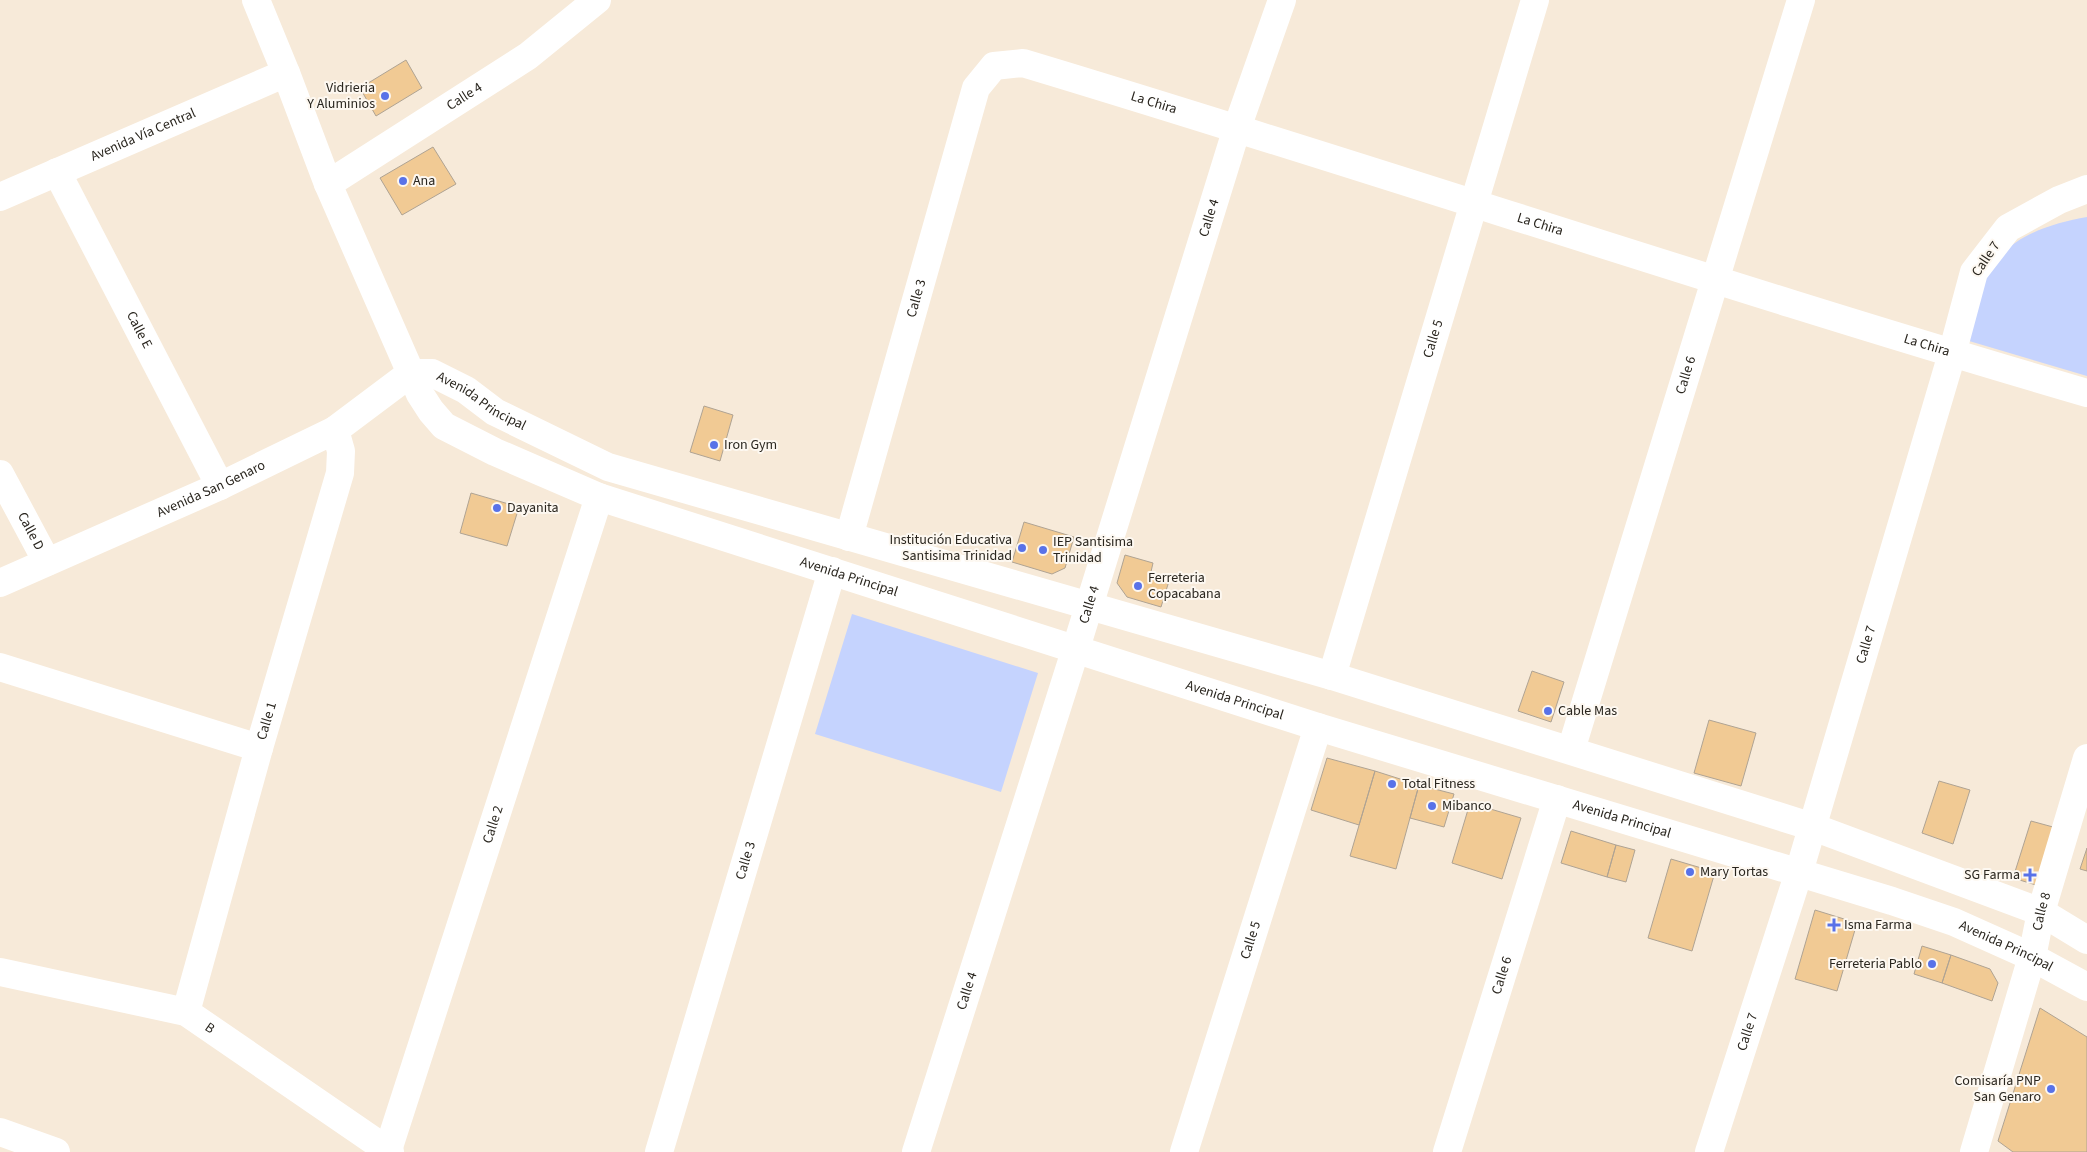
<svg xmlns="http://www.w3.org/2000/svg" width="2087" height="1152" viewBox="0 0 2087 1152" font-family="'Source Sans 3',sans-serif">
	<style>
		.green { fill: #c5d3fe }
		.building { fill: #f1ca94; stroke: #afa393 }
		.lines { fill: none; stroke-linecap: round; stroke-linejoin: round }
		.street { stroke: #fff; stroke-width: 28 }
		.secondary { stroke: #fff; stroke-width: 28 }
		.poi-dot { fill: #5972e8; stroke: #fdf8f1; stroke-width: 2 }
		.labels { text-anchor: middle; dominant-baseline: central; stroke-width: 4; stroke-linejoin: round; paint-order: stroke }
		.poi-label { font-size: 14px; fill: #2a261f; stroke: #fdf8f1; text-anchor: start }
		.street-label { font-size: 14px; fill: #2a261f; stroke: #fdf8f1 }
	</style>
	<rect width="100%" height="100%" fill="#f7ead9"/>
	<!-- green -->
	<path class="green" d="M2087 217V376L1959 338C1969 316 1977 291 1989 271 2009 236 2049 224 2087 217Z
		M852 614 1038 673 1001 792 815 734Z"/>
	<!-- building -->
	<path class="building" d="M406 60 422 88 376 116 360 88Z
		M433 147 456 184 402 215 380 178Z
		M704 406 733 415 720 461 690 452Z
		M471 493 519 507 507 546 460 533Z
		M1024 522 1074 537 1065 568 1052 574 1012 562Z
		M1125 555 1153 563 1150 576 1169 581 1161 607 1127 597 1117 583Z
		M1532 671 1564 682 1551 722 1518 711Z
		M1709 720 1756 733 1741 786 1694 773Z
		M1327 758 1375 771 1359 825 1311 810Z
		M1375 771 1419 785 1396 869 1350 856Z
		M1939 781 1970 790 1953 844 1922 833Z
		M1419 785 1454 794 1444 827 1410 818Z
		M1470 803 1521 818 1502 879 1452 863Z
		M2031 821 2053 827 2036 885 2013 878Z
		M1571 831 1616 845 1607 877 1561 863Z
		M1616 845 1635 850 1626 882 1607 877Z
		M2087 848V871L2080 869Z
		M1671 859 1715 872 1692 951 1648 938Z
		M1815 910 1857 923 1837 991 1795 979Z
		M1922 946 1951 955 1942 983 1914 974Z
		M1951 955 1990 969 1998 983 1992 1001 1942 983Z
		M2040 1008 2087 1037V1152H2013L1998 1141Z"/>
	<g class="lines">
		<!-- street -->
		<g class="street">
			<path id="s1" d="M57 172 220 486"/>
			<path id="s2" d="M328 184 528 56 597 0"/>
			<path id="s3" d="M0 474 47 562"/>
			<path id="s4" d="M849 537 976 88 994 66 1023 63C1379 170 1730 289 2087 393"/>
			<path id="s5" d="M0 583 220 486 335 430 411 373"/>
			<path d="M0 667 259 748"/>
			<path id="s6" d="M1332 676 1535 0"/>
			<path id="s7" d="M1571 750 1801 0"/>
			<path id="s8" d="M0 972 186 1012 390 1152"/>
			<path id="s9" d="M186 1012 259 748 340 473 341 451 335 430"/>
			<path d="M0 1132 56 1152"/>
			<path id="s10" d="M388 1150 599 497"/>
			<path id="s11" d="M659 1152 832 571"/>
			<path id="s12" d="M916 1152 1076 648 1237 128 1282 0"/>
			<path id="s13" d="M1184 1152 1318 727"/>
			<path id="s14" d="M1447 1152 1557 799"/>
			<path id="s15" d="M1709 1152 1799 872 1952 354 1974 272 2008 228 2059 200 2087 189"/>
			<path id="s16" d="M1974 1152 2032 957 2041 912 2087 758"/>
		</g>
		<!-- secondary -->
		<g class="secondary">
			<path id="s17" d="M256 0 286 73 328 184 420 394 431 411 444 426 495 452 599 497 1318 727 1892 901 1954 922 2032 957 2087 987"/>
			<path id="s18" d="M0 197 286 73"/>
			<path id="s19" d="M411 373H432L466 390 495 412 608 467 1332 676 1813 827 2041 912 2087 940"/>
		</g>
	</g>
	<!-- markers -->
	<g class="poi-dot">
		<circle cx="385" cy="96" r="5"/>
		<circle cx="403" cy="181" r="5"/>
		<circle cx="714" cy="445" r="5"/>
		<circle cx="497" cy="508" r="5"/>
		<circle cx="1022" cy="548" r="5"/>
		<circle cx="1043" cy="550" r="5"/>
		<circle cx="1138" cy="586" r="5"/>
		<circle cx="1548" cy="711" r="5"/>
		<circle cx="1392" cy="784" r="5"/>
		<circle cx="1432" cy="806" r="5"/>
		<circle cx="1690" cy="872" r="5"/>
		<path d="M2027.5 867.5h5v5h5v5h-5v5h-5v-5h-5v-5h5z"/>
		<path d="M1831.5 917.5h5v5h5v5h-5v5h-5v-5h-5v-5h5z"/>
		<circle cx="1932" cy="964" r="5"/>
		<circle cx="2051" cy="1089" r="5"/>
	</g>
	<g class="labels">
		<!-- poi labels -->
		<g class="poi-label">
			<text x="375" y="88" text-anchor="end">Vidrieria<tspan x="375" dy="16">Y Aluminios</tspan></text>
			<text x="413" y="181">Ana</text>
			<text x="724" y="445">Iron Gym</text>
			<text x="507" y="508">Dayanita</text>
			<text x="1012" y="540" text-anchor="end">Institución Educativa<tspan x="1012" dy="16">Santisima Trinidad</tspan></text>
			<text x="1053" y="542">IEP Santisima<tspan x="1053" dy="16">Trinidad</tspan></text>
			<text x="1148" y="578">Ferreteria<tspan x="1148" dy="16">Copacabana</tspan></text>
			<text x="1558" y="711">Cable Mas</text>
			<text x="1402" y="784">Total Fitness</text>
			<text x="1442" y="806">Mibanco</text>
			<text x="1700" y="872">Mary Tortas</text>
			<text x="2020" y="875" text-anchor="end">SG Farma</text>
			<text x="1844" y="925">Isma Farma</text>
			<text x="1922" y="964" text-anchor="end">Ferreteria Pablo</text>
			<text x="2041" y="1081" text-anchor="end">Comisaría PNP<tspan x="2041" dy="16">San Genaro</tspan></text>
		</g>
		<!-- street labels -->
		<g class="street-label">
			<text stroke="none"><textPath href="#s2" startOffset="162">Calle 4</textPath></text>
			<text stroke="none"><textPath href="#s4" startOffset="661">La Chira</textPath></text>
			<text stroke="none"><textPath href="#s18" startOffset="156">Avenida Vía Central</textPath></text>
			<text stroke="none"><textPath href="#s12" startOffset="979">Calle 4</textPath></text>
			<text stroke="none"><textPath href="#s4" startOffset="1066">La Chira</textPath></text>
			<text transform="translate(1986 259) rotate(-56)">Calle 7</text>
			<text stroke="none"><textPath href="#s4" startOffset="248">Calle 3</textPath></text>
			<text stroke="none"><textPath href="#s1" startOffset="178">Calle E</textPath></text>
			<text stroke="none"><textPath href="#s6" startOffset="352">Calle 5</textPath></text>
			<text stroke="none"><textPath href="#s4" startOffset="1471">La Chira</textPath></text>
			<text stroke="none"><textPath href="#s7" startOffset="392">Calle 6</textPath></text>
			<text stroke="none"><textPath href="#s19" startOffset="78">Avenida Principal</textPath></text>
			<text stroke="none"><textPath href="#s5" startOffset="231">Avenida San Genaro</textPath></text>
			<text stroke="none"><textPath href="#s3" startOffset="65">Calle D</textPath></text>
			<text stroke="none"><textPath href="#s17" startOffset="900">Avenida Principal</textPath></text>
			<text stroke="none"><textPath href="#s12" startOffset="574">Calle 4</textPath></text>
			<text stroke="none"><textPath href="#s15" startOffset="531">Calle 7</textPath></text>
			<text stroke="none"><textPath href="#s17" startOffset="1305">Avenida Principal</textPath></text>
			<text stroke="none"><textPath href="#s9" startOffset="302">Calle 1</textPath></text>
			<text stroke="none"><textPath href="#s17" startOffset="1710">Avenida Principal</textPath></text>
			<text stroke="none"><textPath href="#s10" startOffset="342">Calle 2</textPath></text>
			<text stroke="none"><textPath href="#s11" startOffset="304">Calle 3</textPath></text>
			<text stroke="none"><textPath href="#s16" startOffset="250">Calle 8</textPath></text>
			<text stroke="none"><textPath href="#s13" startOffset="222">Calle 5</textPath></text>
			<text stroke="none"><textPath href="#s17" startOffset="2115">Avenida Principal</textPath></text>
			<text stroke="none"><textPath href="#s14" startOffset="185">Calle 6</textPath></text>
			<text stroke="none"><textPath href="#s12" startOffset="169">Calle 4</textPath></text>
			<text stroke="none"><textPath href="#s8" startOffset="219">B</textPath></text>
			<text stroke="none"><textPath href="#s15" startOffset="126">Calle 7</textPath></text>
		</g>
	</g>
</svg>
